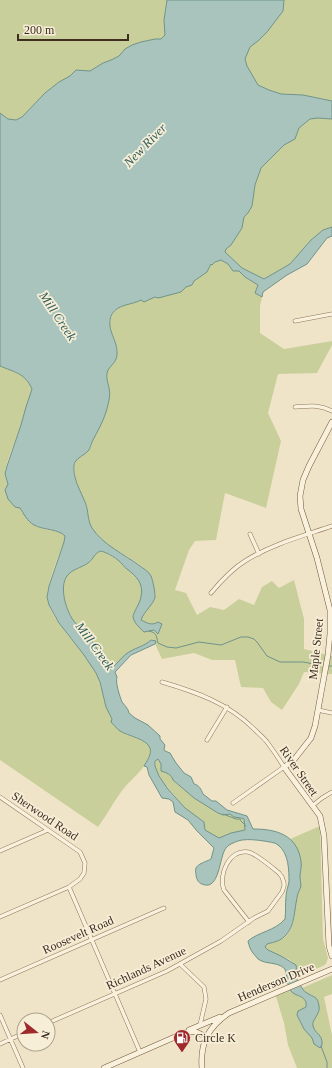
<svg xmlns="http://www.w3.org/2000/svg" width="332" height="1068" viewBox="0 0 332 1068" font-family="'Times New Roman',serif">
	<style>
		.green { fill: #c9cf9b }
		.water { fill: #a9c4bc; stroke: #6f938a; fill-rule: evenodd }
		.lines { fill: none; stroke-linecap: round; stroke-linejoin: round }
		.stream { stroke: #6f938a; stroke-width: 1 }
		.street-casing { stroke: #8d765c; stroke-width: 4.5 }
		.secondary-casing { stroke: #6f573f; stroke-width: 6 }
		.street { stroke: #faf1dc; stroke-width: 3.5 }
		.secondary { stroke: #faf1dc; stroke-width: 5 }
		.labels { text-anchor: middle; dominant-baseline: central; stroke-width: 3.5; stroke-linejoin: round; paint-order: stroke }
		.street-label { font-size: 12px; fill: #3d2e20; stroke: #f7eed8 }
		.poi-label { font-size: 12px; fill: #3d2e20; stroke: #f7eed8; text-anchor: start }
		.water-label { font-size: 13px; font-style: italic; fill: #2f5d5a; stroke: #f7eed8 }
	</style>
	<rect width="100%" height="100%" fill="#f0e4c8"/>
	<!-- green -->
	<path class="green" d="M0 0H167L164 20 165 35 161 39H155L141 42 132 45 125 49 120 56 111 60 103 63 90 71 76 70 70 76 59 82 45 93 22 117 16 120 8 119 0 113Z
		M284 0H332V101L303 95 281 94 269 90 258 85 247 66 245 59 250 47 258 41 283 11Z
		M313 118H320L332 119V227L323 230 311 240 290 264 264 279 242 268 225 252 226 249 231 245 242 228 244 217 248 213 252 206 255 185 261 168 284 145 295 139 299 128 310 119Z
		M221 260 228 264 233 271H239L245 277 258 285 255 293 262 297 260 306V333L284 349 332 341V345L317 373 278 374 268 413 281 441 266 508 225 493 216 540 195 541 189 550 175 590 186 593 197 615 210 607 224 610 239 599 254 605 262 587 272 581 279 588 294 580 304 619V649L332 656V674L304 672 299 684 282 710 271 702 263 688 241 687 235 660H212L194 653 162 659 155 644V641L136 648 115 664 110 670C103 660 97 649 90 639 86 632 79 628 74 621 66 612 60 589 66 578 69 572 77 568 83 565 86 564 89 563 91 561 95 556 96 549 104 552 109 555 115 558 120 562 123 564 124 567 127 569 137 576 145 584 141 598 140 605 134 611 133 618L154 630 158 634 154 624H147L141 620C144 610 156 603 155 593 154 588 153 580 150 575 145 566 121 553 111 547 104 542 99 536 93 530 88 523 88 515 87 507 86 502 83 497 81 493 77 483 71 470 76 460 80 457 85 454 88 451 91 448 92 443 93 440 103 421 107 411 109 390 109 384 105 378 107 372 110 365 117 363 117 353 118 347 114 342 112 336 109 329 109 318 114 312 121 303 133 305 141 300L144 301 155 297H162L181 292 186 287 192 285 194 281 207 272 211 264 212 265 215 262Z
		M0 366C15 372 25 373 32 389 27 402 25 415 20 427 16 441 6 460 5 474 5 483 25 519 33 524 41 530 53 530 62 533L65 536 64 542C59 554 47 585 47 597 49 620 85 651 96 673 103 688 103 705 112 719 114 723 117 728 121 731 128 738 153 739 150 753 147 769 130 779 121 792 113 803 106 816 98 827L0 760Z
		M158 758 161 764V769L172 776 173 780 194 798 218 813 223 815 230 814 234 817 241 818 244 820 245 830 231 833 219 839 205 830 204 822C197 817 190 813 184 807 181 804 179 800 176 797 169 789 148 769 158 758Z
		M320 826 323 939 328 958 326 964 323 966 296 977C296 974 297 970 296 967 292 955 267 956 265 945 272 940 281 943 287 935 296 923 294 910 297 897 298 893 300 889 300 885 301 882 300 879 300 876 301 862 301 850 290 839Z
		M332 975V994L324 997 332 1035V1068H297L288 1045 284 1023 275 993 290 989C295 997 304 994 307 1005 305 1009 299 1010 297 1015L303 1027 314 996 306 993 302 988Z"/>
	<!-- water -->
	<path class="water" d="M167 0H284L283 11 267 32 258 41 250 47 245 59 247 66 258 85 269 90 281 94 303 95 332 101V119L318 118 310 119 299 128 295 139 284 145 261 168 255 185 252 206 248 213 244 217 242 228 231 245 226 249 225 252 242 268 264 279 290 264 311 240 323 230 332 227V236L327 238 307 264 287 275 263 292 262 297 255 293 258 285 245 277 239 271H233L228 264 221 260 215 262 212 265 211 264 207 272 194 281 192 285 186 287 181 292 162 297 158 298 155 297 144 302 141 300C132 305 118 304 112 314 105 328 117 339 117 352 118 363 109 365 107 373 106 378 108 383 109 388 111 395 108 405 106 412 103 422 97 432 92 442 91 445 90 448 89 450 85 455 78 457 75 462 73 466 74 473 75 477 77 486 82 494 85 502 89 511 87 520 92 528 103 545 124 554 140 566 143 568 149 572 151 576 153 581 155 591 155 597 154 604 144 611 141 620 147 623 152 626 158 622L162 624 158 634 154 630 144 632C140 628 134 623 133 617 133 613 140 603 141 597 144 583 136 576 127 569 123 566 125 567 122 564 118 559 108 553 101 551 94 553 94 559 88 563 81 568 72 569 67 576 59 587 66 610 73 620 78 627 85 632 90 638 97 648 103 660 110 670 116 665 120 659 126 654 134 648 145 646 151 640L156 641 155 644 131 655 115 672 117 677C115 682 120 697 122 702 125 706 128 708 129 713L135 718 148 725 160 736V739L165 745 164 749 165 751 170 753 176 763 184 773 191 777 194 784C199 785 201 789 203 794L212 801H216L227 810 247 816 253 829C277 829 297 835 301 861 302 867 300 872 300 877 300 880 301 883 301 886 300 890 297 894 297 898 294 911 295 925 286 935 281 941 274 942 267 944L265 947 268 950 281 956 296 965C297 969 296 970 296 974 296 979 298 982 301 986 302 988 304 992 307 993 313 997 318 996 319 1006 321 1014 311 1020 313 1026 315 1034 323 1034 322 1045L320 1048 314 1044 312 1038 304 1029 297 1015 298 1011 306 1007V1002C302 995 299 997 293 993 286 988 288 976 285 969 277 961 266 965 258 959 256 957 255 955 253 953 250 949 249 946 248 941 258 932 275 931 285 919 286 912 285 905 286 897 286 892 288 887 289 882 289 871 289 853 278 845 275 842 268 842 264 841 257 840 249 839 242 840 237 841 229 844 226 848 219 856 220 892 202 884 198 883 196 878 196 874 193 864 204 863 211 859L214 848 197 831 188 820 175 812 173 802 169 799 162 798 149 775 147 767 144 766C147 761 152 754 150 748 147 739 128 736 120 731 117 729 114 725 111 722L112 719 106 707 100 682 96 673 84 655 59 623 49 605 47 597 49 586 64 542 65 536C59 529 43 530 34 525 27 521 24 514 20 508L15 507 8 499 5 490 8 484 5 474 7 466 21 425 26 407 32 389C25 373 14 372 0 366V113L8 119 16 120 22 117 45 93 59 82 70 76 76 70 90 71 103 63 111 60 119 56 125 49 132 45 141 42 155 39H161L165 35 164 20ZM158 759 161 764V771C167 773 171 774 173 780L194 798 218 813 223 815 230 814 234 817 241 818 244 819 245 830 231 833 219 838 205 830 204 822 185 808 167 788 159 776 155 766V761Z"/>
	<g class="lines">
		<!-- stream -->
		<path class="stream" d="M149 631C157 633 156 635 158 643L167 647 176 648 199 642 221 645 241 637H248L254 639 257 642 267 656 280 662H303L320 665
			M329 666H332
			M223 814 236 819H240L241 821 246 826
			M321 1046 327 1062V1068"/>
		<defs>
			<path id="street" d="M295 321 332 314
				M295 407C310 406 318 404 332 411
				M250 534 259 554
				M211 593C221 581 232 569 245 561 272 544 303 536 332 526
				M162 682C196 692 228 703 254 729 258 733 263 737 267 742 273 750 279 759 284 767L233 803
				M318 710 332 713
				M207 740 227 707
				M0 797 80 852 85 863 84 873 80 879 69 887 0 917
				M312 806 322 798 332 792
				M0 851 48 830
				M69 887 140 1052
				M180 964 204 987 206 999 200 1025
				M0 980 164 908
				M0 1015 23 1068
				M48 1023 167 971 221 941 254 918 268 911 282 892 284 886V883L282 877 279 873C273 868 255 853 248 852 229 849 218 875 224 890L249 922
				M0 1044 24 1033"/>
			<path id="secondary" d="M332 422 309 466 303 480 300 496 301 509 317 558 330 610V634L328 655 315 726 311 738 293 761 284 767 320 816 324 836 329 946 332 956
				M189 1030 220 1017
				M104 1068 184 1033C194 1030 197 1032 206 1037
				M202 1068C200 1043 208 1027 229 1013L332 969"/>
		</defs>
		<!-- street casing -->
		<use href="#street" class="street-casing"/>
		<!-- secondary casing -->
		<use href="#secondary" class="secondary-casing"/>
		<!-- street -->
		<use href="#street" class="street"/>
		<!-- secondary -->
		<use href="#secondary" class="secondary"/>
	</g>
	<!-- icons -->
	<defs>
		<symbol id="fuel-pin" viewBox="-11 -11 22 30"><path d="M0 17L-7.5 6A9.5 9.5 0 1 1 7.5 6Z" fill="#9e2a2b" stroke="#f7eed8"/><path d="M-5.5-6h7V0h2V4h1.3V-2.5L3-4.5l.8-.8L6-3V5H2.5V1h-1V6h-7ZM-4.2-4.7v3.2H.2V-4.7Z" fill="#fff"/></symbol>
	</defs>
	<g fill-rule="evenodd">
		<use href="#fuel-pin" x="172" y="1028" width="20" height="27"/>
	</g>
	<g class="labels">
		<!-- street labels -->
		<g class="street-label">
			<text transform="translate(316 649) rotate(-84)">Maple Street</text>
			<text transform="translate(299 771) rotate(55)">River Street</text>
			<text transform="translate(45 816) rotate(34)">Sherwood Road</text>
			<text transform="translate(78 935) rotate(-24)">Roosevelt Road</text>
			<text transform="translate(146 968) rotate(-25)">Richlands Avenue</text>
			<text transform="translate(276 982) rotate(-23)">Henderson Drive</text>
		</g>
		<!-- poi labels -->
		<g class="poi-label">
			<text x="195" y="1038">Circle K</text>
		</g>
		<!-- water labels -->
		<g class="water-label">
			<text transform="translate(145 145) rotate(-46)">New River</text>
			<text transform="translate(58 316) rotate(56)">Mill Creek</text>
			<text transform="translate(95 646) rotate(54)">Mill Creek</text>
		</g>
	</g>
	<!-- north arrow -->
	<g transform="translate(36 1032) rotate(107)"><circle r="19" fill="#f7eed8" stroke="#ada18e"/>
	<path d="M0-3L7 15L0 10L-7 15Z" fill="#9e2a2b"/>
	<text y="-6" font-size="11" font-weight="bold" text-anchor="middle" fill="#3d2e20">N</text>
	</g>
	<!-- scale -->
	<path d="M18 34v6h110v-6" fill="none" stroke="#3d2e20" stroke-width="2"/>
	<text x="24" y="34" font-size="12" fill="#3d2e20" stroke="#f7eed8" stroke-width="3" paint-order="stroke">200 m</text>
</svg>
